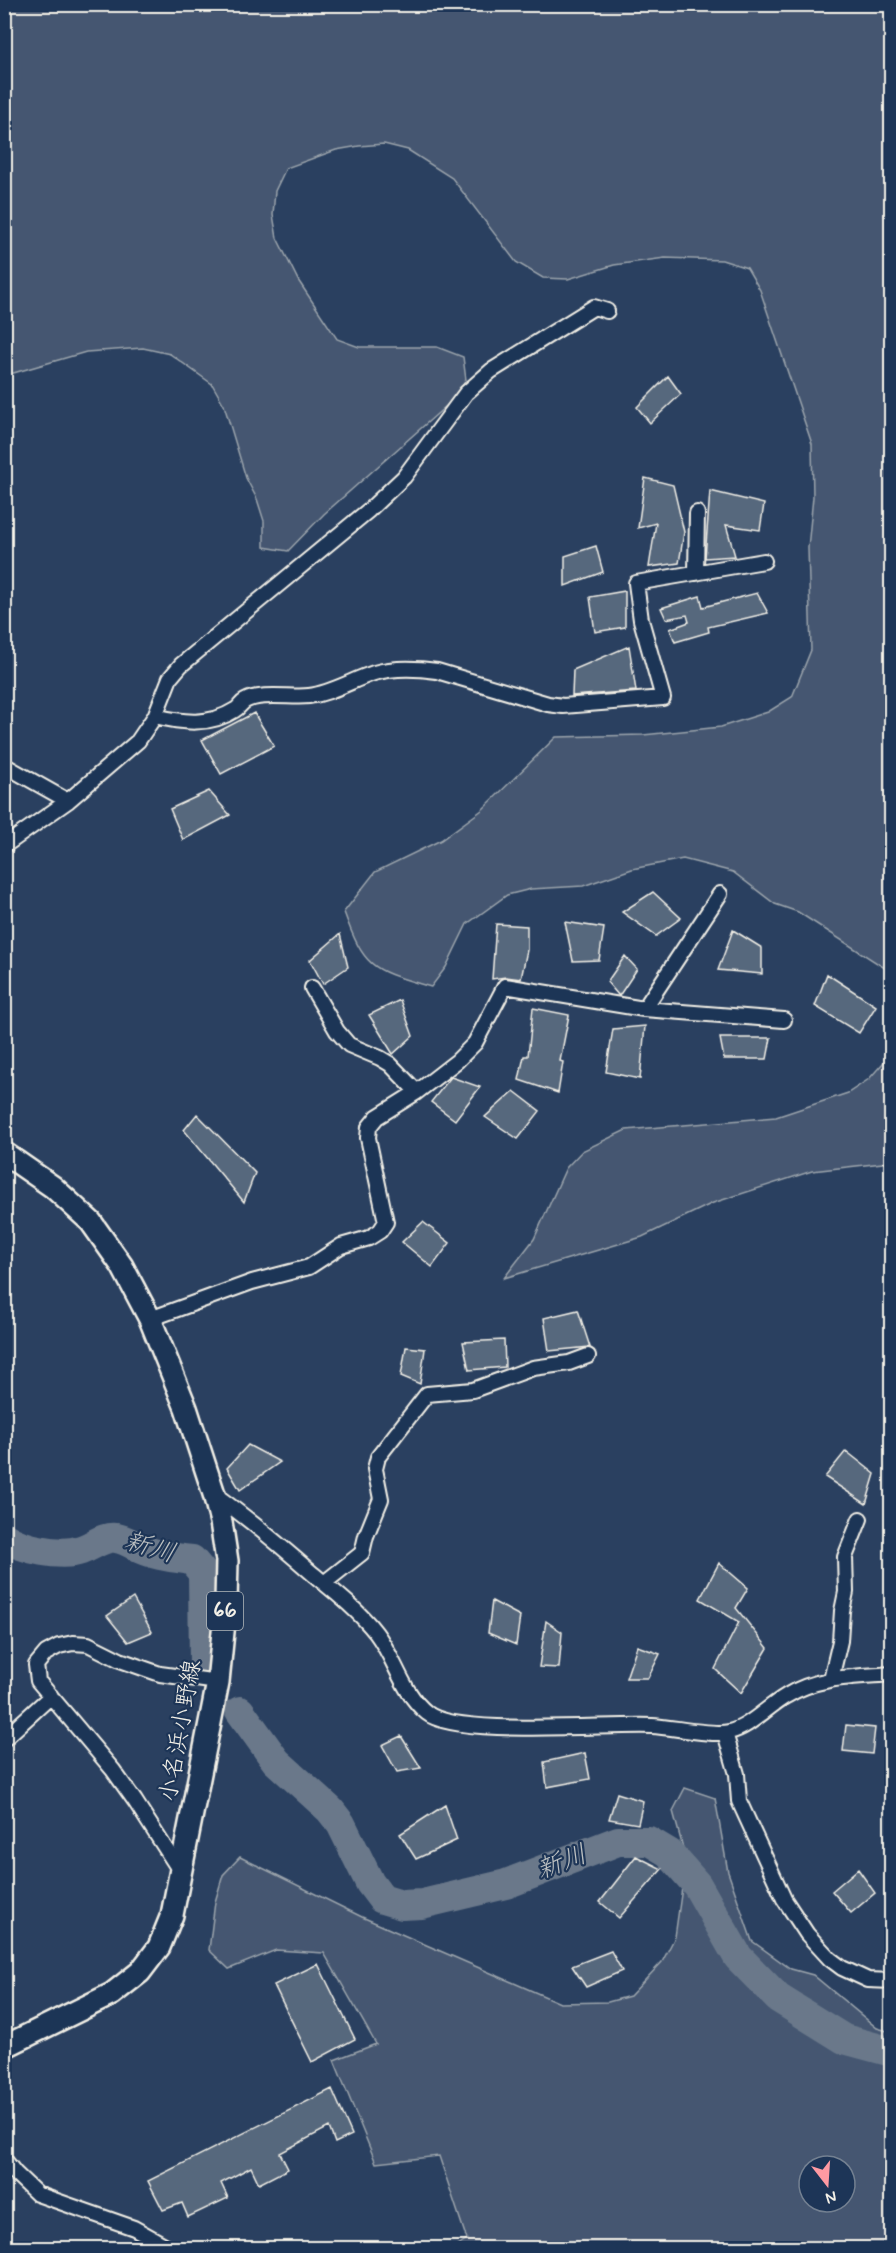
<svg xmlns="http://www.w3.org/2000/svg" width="896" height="2253" viewBox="0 0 896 2253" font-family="Mynerve,'Klee One',sans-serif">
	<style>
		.green { fill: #445771; stroke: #9ca4ac; stroke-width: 1.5; fill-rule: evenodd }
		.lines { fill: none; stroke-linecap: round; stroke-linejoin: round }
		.river { stroke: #6a788a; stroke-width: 30 }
		.building { fill: #56677d; stroke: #f4f1e8; stroke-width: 1.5 }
		.minor-casing { stroke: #f4f1e8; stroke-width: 18 }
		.primary-casing { stroke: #f4f1e8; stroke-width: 26 }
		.minor { stroke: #1d3557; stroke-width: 14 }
		.primary { stroke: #1d3557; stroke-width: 21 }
		.labels { text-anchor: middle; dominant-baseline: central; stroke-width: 4.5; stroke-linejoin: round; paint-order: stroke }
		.shield { fill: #1d3557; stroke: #b4b9bc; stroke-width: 1.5 }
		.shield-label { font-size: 22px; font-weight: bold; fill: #f4f1e8 }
		.street-label { font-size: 24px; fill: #f4f1e8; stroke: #1d3557 }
		.water-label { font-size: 26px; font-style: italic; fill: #bdc1c2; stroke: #1d3557 }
	</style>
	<rect width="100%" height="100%" fill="#2a4060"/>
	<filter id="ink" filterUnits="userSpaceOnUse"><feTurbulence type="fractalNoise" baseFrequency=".0167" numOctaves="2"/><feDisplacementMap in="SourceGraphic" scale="12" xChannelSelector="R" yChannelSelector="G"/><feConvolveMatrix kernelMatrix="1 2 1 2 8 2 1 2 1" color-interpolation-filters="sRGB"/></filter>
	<g filter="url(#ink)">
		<!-- green -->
		<path class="green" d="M5 5H891V976L888 970 798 912 775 904 733 872 683 859 632 869 583 886 531 889 507 895 467 924 446 967 431 987C374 970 365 971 344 912L375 872 441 840 482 810 556 737 643 735 721 727 768 712 792 697 811 650 808 548 813 497 812 444 760 290 747 268 722 260 665 258 614 265 568 279 543 278 516 262 452 178 408 150 384 144 359 146 336 150 286 168 275 191 273 215 277 238 298 280 337 339 359 347H437L463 357 466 380 454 399 324 514 288 551 264 547V521L257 499 246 478 224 405 212 384 170 354 143 348 86 352 10 374 5 379Z
			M891 1054V1162L812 1171 713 1203 642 1237 504 1278 534 1239 566 1168 582 1151 626 1130 776 1117 848 1093 869 1079Z
			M685 1788 715 1798 728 1872 752 1941 791 1969 813 1975 877 2028 891 2032V2248H455L467 2240 439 2156 376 2163 334 2060 376 2044 324 1953 276 1950 229 1969 209 1950 215 1902 223 1875 240 1857 362 1917 560 2003 608 2002 630 1996 662 1962 675 1937 686 1859 673 1811ZM809 2166H845V2202H809Z"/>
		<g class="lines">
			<!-- river -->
			<path class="river" d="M4 1537C22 1549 61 1557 81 1550 93 1546 104 1536 116 1538 126 1539 133 1545 142 1549 158 1556 175 1558 192 1560L203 1573 204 1664
				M240 1711 276 1761 330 1810 341 1824 370 1883 382 1899 402 1905 422 1904 506 1884 618 1841H649L669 1853 697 1885 738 1957 778 1998 844 2039 892 2052"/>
		</g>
		<!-- building -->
		<path class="building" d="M668 376 681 394 650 423 637 407Z
			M645 478 673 485 684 532 679 563 649 567 656 523 638 528Z
			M710 491 764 504 760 530 726 525 735 556 705 558Z
			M596 546 603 572 565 586V556Z
			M625 591V627L595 632 590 597Z
			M757 593 768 613 708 627 709 632 675 642 670 629 689 622 687 615 666 619 661 608 700 596 703 607Z
			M629 646 636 691 572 696 573 670Z
			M254 713 274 746 221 774 202 740Z
			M209 791 230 815 183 840 170 809Z
			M653 892 681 918 656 936 622 912Z
			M565 922 604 928 599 960 573 961Z
			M496 924 527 926V950L521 979 506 977 492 979Z
			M733 930 762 948V974L718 970Z
			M340 934 348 967 323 984 310 960Z
			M625 956 637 969 619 996 607 982Z
			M827 974 876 1006 859 1033 815 1006Z
			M400 1000 413 1036 393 1054 369 1015Z
			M533 1008 569 1015 560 1061 563 1062 558 1093 519 1080 524 1056H528Z
			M645 1026 640 1079 606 1072 613 1029Z
			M720 1038H771L767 1059H724Z
			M451 1077 480 1087 455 1120 431 1102Z
			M514 1091 540 1111 518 1139 485 1117Z
			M197 1114 255 1173 244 1202 184 1130Z
			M423 1222 450 1243 432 1267 402 1242Z
			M578 1310 590 1347 549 1351 544 1318Z
			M504 1340 505 1367 469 1370 463 1342Z
			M406 1347 425 1349 420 1384 401 1376Z
			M248 1445 280 1462 240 1490 227 1468Z
			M846 1451 875 1474 866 1504 825 1477Z
			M719 1563 748 1588 736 1608 768 1648 741 1693 715 1669 739 1622 700 1599Z
			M133 1598 152 1632 128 1642 107 1616Z
			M492 1601 520 1616 516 1645 488 1633Z
			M546 1621 562 1632 559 1668 539 1667Z
			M637 1646 660 1654 648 1678H626Z
			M846 1725 875 1728 872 1754 843 1751Z
			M401 1736 421 1768 397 1772 382 1745Z
			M585 1753 590 1779 547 1787 544 1762Z
			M617 1793 643 1801 638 1824 609 1819Z
			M445 1805 457 1840 416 1859 400 1834Z
			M636 1856 662 1869 619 1918 600 1902Z
			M858 1869 875 1893 851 1913 832 1891Z
			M611 1951 622 1971 586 1987 572 1966Z
			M318 1964 355 2039 312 2062 274 1985Z
			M332 2089 352 2135 335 2143 329 2127 280 2153 288 2169 259 2184 251 2167 221 2183 228 2198 188 2217 182 2203 163 2210 148 2181Z"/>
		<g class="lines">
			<defs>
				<path id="minor" d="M696 573 697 513
					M155 716C183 723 210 726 235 710 239 708 241 703 245 701 261 692 291 698 309 696 332 693 352 680 374 673 394 667 416 668 437 671L548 704 563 706 663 698 641 620 636 583 764 561
					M4 765 68 801
					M4 846 68 801 138 741 155 716 170 678 181 665 369 510 404 477 466 393 491 371 594 307 607 311
					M312 988 337 1031 349 1045 380 1058 390 1064 417 1092
					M644 1009 720 894
					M150 1319 252 1282 309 1267 341 1246 369 1238 380 1231 386 1222 368 1138 369 1127 377 1117 417 1092 457 1061 475 1043 505 986 644 1009 784 1020
					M214 1494C249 1519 281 1546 313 1574 335 1592 358 1610 376 1633 395 1658 402 1693 427 1713 456 1737 608 1724 652 1726 672 1727 712 1736 729 1732 750 1727 767 1707 786 1696 818 1676 856 1677 892 1674
					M324 1583 362 1553 366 1536 381 1499 375 1469 378 1457 427 1394 473 1390 533 1368 569 1363 588 1356
					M831 1679 840 1641 842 1611 846 1592 845 1557 860 1519
					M725 1733 737 1774 739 1801 784 1899 807 1934 830 1959 842 1968 868 1980 892 1981
					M4 1739 51 1696
					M180 1871 135 1801 113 1770 38 1681 36 1665 46 1653 59 1646 73 1643 88 1644 120 1660 160 1674 218 1682
					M4 2159 15 2173 37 2194 134 2228 170 2248"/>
				<path id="primary" d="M4 1153 53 1187 91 1222 122 1266 150 1319 186 1408 214 1494 221 1522 227 1561 226 1602 218 1682 172 1915 159 1947 140 1972 112 1994 4 2047"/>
			</defs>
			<!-- minor casing -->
			<use href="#minor" class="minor-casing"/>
			<!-- primary casing -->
			<use href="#primary" class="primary-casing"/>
			<!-- minor -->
			<use href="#minor" class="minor"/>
			<!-- primary -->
			<use href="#primary" class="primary"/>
		</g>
	</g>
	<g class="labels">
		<!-- shield labels -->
		<rect class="shield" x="207" y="1592" width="36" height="38" rx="4.5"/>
		<g class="shield-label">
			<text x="225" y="1611">66</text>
		</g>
		<!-- street labels -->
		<g class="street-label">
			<text transform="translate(181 1731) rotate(-80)">小名浜小野線</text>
		</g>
		<!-- water labels -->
		<g class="water-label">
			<text transform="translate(150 1548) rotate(16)">新川</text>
			<text transform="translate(562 1863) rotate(-21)">新川</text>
		</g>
	</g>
	<!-- margin -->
	<rect width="896" height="2253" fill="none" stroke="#1d3557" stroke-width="24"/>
	<rect x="12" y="12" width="872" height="2229" fill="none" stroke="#f4f1e8" stroke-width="2" filter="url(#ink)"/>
	<!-- north arrow -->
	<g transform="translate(827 2184) rotate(163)"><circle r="28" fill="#1d3557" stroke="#738091" stroke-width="1.5"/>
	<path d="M0-4.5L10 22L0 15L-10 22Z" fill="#ff9aa2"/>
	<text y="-9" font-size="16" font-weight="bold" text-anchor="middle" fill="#f4f1e8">N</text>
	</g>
</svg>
